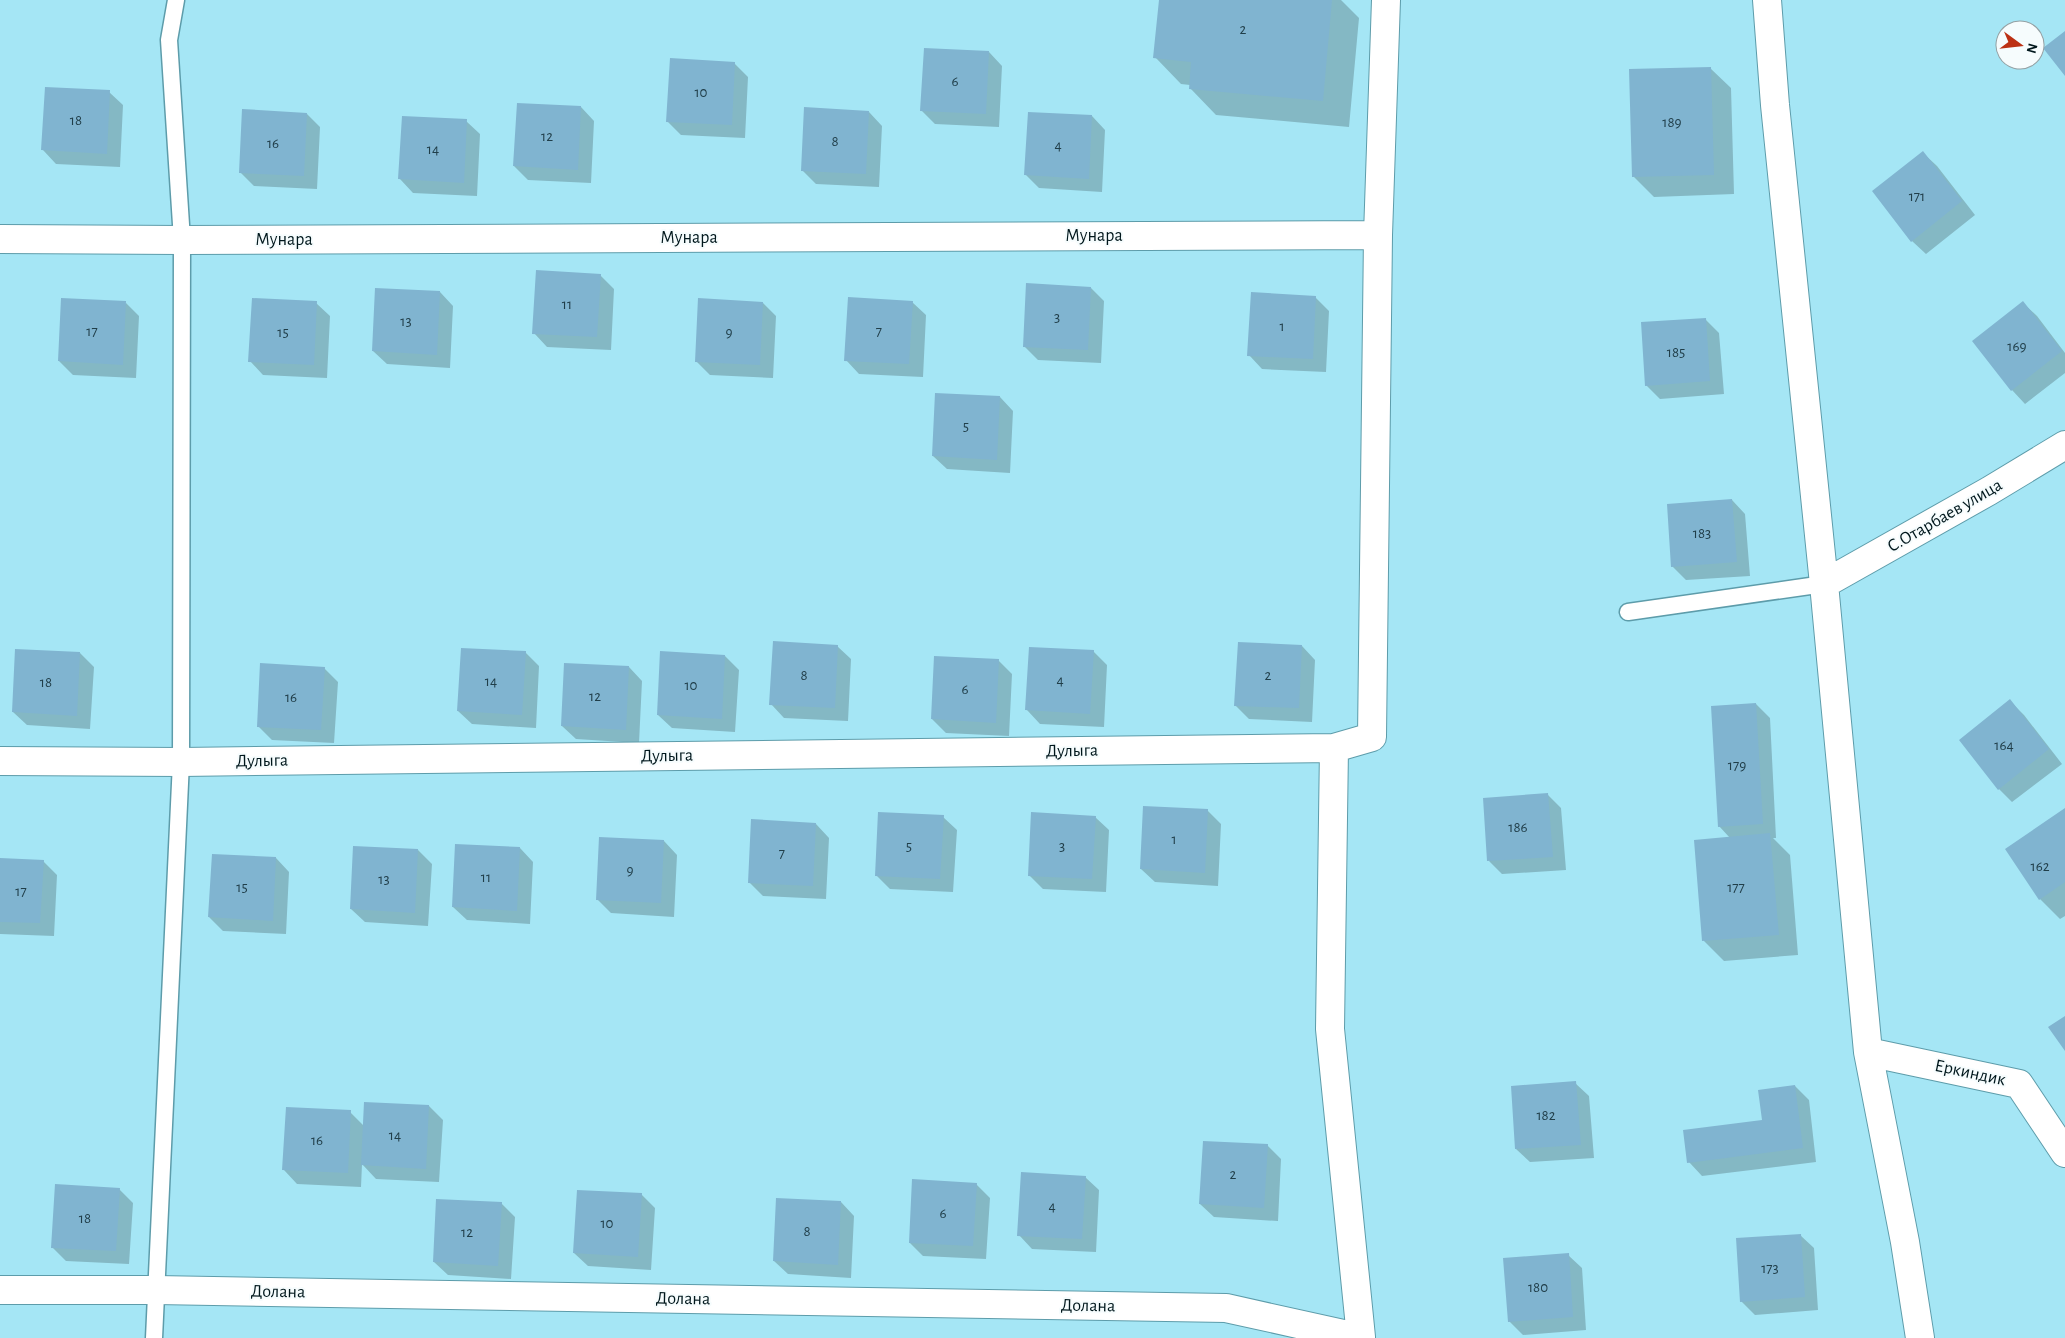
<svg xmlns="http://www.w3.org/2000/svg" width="2065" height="1338" viewBox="0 0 2065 1338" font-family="'Alegreya Sans',sans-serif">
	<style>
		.shadow { fill: #0003 }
		.building { fill: #80b4d0 }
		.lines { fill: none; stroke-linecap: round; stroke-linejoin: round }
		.service-casing { stroke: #5d9caa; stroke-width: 19 }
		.minor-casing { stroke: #5d9caa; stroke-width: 30 }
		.service { stroke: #fff; stroke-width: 16 }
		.minor { stroke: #fff; stroke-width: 28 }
		.labels { text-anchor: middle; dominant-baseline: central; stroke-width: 4; stroke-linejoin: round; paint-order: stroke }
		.number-label { font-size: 15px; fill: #203e49 }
		.street-label { font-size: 18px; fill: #00171c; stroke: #f6fcfd }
	</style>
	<rect width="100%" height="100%" fill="#a5e6f5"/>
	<!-- shadow -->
	<path class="shadow" d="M1160 0H1341L1359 18 1349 127 1216 115 1190 88V85L1181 84 1155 57Z
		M989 52 1002 66 999 127 935 124 922 111Z
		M734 63 748 77 745 138 681 135 668 122Z
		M1710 68 1731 88 1734 194 1654 197 1634 177Z
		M109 92 123 105 120 167 56 164 43 150Z
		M581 107 594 121 591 183 528 180 514 166Z
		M869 112 882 126 879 187 816 184 802 170Z
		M307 114 320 127 317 189 254 186 240 172Z
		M1092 116 1105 130 1102 192 1039 188 1026 175Z
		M466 121 480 134 477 196 413 193 400 179Z
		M1923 153 1937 166 1975 215 1926 254 1912 241Z
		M600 275 614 289 611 350 547 347 534 333Z
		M1091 288 1104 301 1101 363 1038 360 1024 346Z
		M440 292 453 306 450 368 387 364 373 351Z
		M1315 297 1329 311 1326 372 1262 369 1249 355Z
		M912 302 926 315 923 377 859 374 846 360Z
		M126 303 139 316 136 378 73 375 59 361Z
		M316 303 330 316 327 378 263 375 250 361Z
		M763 303 776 316 773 378 710 375 696 361Z
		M2023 303 2037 316 2065 353V373L2025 404 2012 390 1974 341Z
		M1705 319 1719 333 1724 394 1660 399 1646 385Z
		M1000 397 1013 411 1010 473 947 469 933 456Z
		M1732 500 1745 514 1750 576 1686 580 1672 566Z
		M837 646 851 659 848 721 784 718 771 704Z
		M1302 646 1315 660 1312 722 1249 719 1235 705Z
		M1093 651 1107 665 1104 727 1040 724 1027 710Z
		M525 652 539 666 536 728 472 724 458 711Z
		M80 653 94 667 90 729 27 725 13 712Z
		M725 656 739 670 735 732 672 728 658 715Z
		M998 660 1012 674 1009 736 946 733 932 719Z
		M629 667 642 681 639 743 576 739 562 726Z
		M324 668 338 682 334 743 272 740 258 726Z
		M2010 701 2024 715 2062 764 2012 802 1999 789Z
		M1756 704 1770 718 1776 838H1773L1790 855 1798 955 1724 961 1704 941 1695 841 1730 838 1719 826Z
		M1548 795 1561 808 1566 870 1502 874 1489 861Z
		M1207 810 1221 824 1218 886 1155 882 1141 869Z
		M2065 810V916L2060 919 2040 899Z
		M943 817 957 830 953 892 890 889 876 875Z
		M1095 817 1109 830 1106 892 1043 889 1029 875Z
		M816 824 829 838 826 899 763 896 749 882Z
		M664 841 677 855 674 917 611 913 597 899Z
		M520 848 533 862 530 924 467 920 453 907Z
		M418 850 432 864 428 926 365 922 351 909Z
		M276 858 289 872 286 934 223 931 209 917Z
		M0 859 43 861 57 875 54 936 0 934Z
		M1575 1083 1589 1096 1594 1158 1530 1162 1516 1149Z
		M1795 1086 1809 1100 1816 1162 1702 1176 1689 1162 1764 1122Z
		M429 1106 443 1120 439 1182 376 1179 362 1164 361 1187 297 1184 284 1170 350 1112 364 1126Z
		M1267 1145 1281 1159 1278 1221 1214 1217 1200 1204Z
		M1085 1177 1099 1190 1096 1252 1032 1249 1019 1235Z
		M976 1184 990 1198 986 1259 923 1256 910 1243Z
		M119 1189 133 1203 129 1264 66 1261 52 1247Z
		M641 1194 655 1208 651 1270 588 1266 574 1253Z
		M841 1202 854 1216 851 1278 788 1274 774 1261Z
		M501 1203 515 1217 511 1279 448 1275 434 1262Z
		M1800 1235 1814 1248 1818 1310 1755 1315 1741 1301Z
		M1568 1255 1582 1268 1586 1330 1523 1335 1509 1321Z"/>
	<!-- building -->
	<path class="building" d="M1159 0H1332L1323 101 1189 89 1191 62 1153 58Z
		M2065 31V76L2043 48Z
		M924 48 989 51 986 114 920 111Z
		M670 58 735 62 732 125 666 122Z
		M1711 67 1714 175 1632 177 1629 69Z
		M45 87 110 90 107 154 41 150Z
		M517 103 581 106 578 170 513 166Z
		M804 107 869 111 866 174 801 171Z
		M242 109 307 113 304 176 239 173Z
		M1028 112 1092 115 1089 179 1024 175Z
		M402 116 467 119 464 183 398 179Z
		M1923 151 1962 201 1911 242 1872 191Z
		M536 270 601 274 597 337 532 334Z
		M1026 283 1091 287 1088 350 1023 347Z
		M375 288 440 291 437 355 372 351Z
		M1251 292 1316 296 1313 359 1247 356Z
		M848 297 913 301 909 364 844 361Z
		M61 298 126 301 123 365 58 361Z
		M252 298 317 301 314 365 248 362Z
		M698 298 763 302 760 365 695 362Z
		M2023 301 2062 351 2011 391 1972 341Z
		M1706 318 1710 381 1645 386 1641 322Z
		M935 393 1000 396 997 460 932 456Z
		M1732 499 1737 562 1671 567 1667 504Z
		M773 641 838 645 835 708 769 705Z
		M1238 642 1302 645 1299 708 1234 706Z
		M1029 647 1094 650 1090 714 1025 710Z
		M461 648 526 651 522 715 457 711Z
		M15 649 80 652 77 716 12 712Z
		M660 651 725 655 722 719 657 715Z
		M934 656 999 659 996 723 931 719Z
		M260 663 325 667 321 730 257 727Z
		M564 663 629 666 626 730 561 726Z
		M2010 699 2049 749 1998 790 1959 740Z
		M1756 703 1763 824 1718 827 1711 706Z
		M1548 793 1553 857 1487 861 1483 798Z
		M1143 806 1208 809 1205 873 1140 869Z
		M2065 808V882L2039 900 2005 849Z
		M878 812 944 815 940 879 875 876Z
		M1031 812 1096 816 1092 879 1028 876Z
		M751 819 816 823 813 886 748 883Z
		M1770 833 1779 935 1702 941 1694 840Z
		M599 837 664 840 661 903 596 900Z
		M455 844 520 847 517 911 452 907Z
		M353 846 418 849 415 913 350 909Z
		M212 854 276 857 273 921 208 917Z
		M0 858 44 860 40 923 0 922Z
		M2065 1016V1051L2048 1027Z
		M1576 1081 1581 1145 1515 1149 1511 1086Z
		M1795 1085 1803 1148 1687 1163 1683 1130 1762 1120 1758 1090Z
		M364 1102 429 1105 426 1169 361 1165Z
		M286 1107 351 1110 348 1173 282 1170Z
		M1203 1141 1268 1144 1264 1208 1199 1204Z
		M1021 1172 1086 1176 1082 1239 1017 1236Z
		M912 1179 977 1183 973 1246 909 1243Z
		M55 1184 120 1188 116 1251 51 1248Z
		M577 1190 642 1193 638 1257 573 1253Z
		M776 1198 841 1201 838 1265 773 1261Z
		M436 1199 502 1202 498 1266 433 1262Z
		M1801 1234 1805 1297 1740 1302 1736 1238Z
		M1569 1253 1573 1317 1508 1322 1503 1258Z"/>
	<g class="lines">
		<defs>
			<path id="service" d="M1628 612 1824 584
				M154 1338 181 762 182 240 169 40 176 0"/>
			<path id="minor" d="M1767 0 1775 105 1824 584 1868 1052 1905 1242 1920 1338
				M0 239 182 240 1378 235
				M1824 584 1989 491 2065 445
				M0 761 181 762 1334 748
				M1868 1052 2019 1084 2065 1153
				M0 1290H156L1226 1308 1361 1338
				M1361 1337 1330 1029 1334 748 1372 737 1378 235 1386 0"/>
		</defs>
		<!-- service casing -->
		<use href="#service" class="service-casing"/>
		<!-- minor casing -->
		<use href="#minor" class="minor-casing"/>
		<!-- service -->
		<use href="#service" class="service"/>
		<!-- minor -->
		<use href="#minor" class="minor"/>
	</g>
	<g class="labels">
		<!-- number labels -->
		<g class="number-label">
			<text x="1243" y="29">2</text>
			<text x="955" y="81">6</text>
			<text x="701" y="92">10</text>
			<text x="76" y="120">18</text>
			<text x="1672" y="122">189</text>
			<text x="547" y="136">12</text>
			<text x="835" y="141">8</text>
			<text x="273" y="143">16</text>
			<text x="1058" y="145">4</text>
			<text x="433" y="149">14</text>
			<text x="1917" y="196">171</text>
			<text x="567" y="304">11</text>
			<text x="1057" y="317">3</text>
			<text x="406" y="321">13</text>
			<text x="1282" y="326">1</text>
			<text x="92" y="331">17</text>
			<text x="879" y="331">7</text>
			<text x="283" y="332">15</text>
			<text x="729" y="332">9</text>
			<text x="2017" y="346">169</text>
			<text x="1676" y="352">185</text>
			<text x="966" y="426">5</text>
			<text x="1702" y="533">183</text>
			<text x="804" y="675">8</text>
			<text x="1268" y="675">2</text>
			<text x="1060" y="680">4</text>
			<text x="491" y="681">14</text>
			<text x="46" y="682">18</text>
			<text x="691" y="685">10</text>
			<text x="965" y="689">6</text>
			<text x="595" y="696">12</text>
			<text x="291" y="697">16</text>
			<text x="2004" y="745">164</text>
			<text x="1737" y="765">179</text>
			<text x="1518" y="827">186</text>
			<text x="1174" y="839">1</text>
			<text x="909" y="846">5</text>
			<text x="1062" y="846">3</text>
			<text x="782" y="853">7</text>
			<text x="2040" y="866">162</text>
			<text x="630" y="870">9</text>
			<text x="486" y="877">11</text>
			<text x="384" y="879">13</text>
			<text x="242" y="887">15</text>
			<text x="1736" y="887">177</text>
			<text x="21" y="891">17</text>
			<text x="1546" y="1115">182</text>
			<text x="395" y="1135">14</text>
			<text x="317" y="1140">16</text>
			<text x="1233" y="1174">2</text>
			<text x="1052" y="1206">4</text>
			<text x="943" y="1213">6</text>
			<text x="85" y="1218">18</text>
			<text x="607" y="1223">10</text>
			<text x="807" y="1231">8</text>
			<text x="467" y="1232">12</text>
			<text x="1770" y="1268">173</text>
			<text x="1538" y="1287">180</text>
		</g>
		<!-- street labels -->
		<g class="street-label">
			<text x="1094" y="236">Мунара</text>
			<text x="689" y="238">Мунара</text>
			<text x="284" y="240">Мунара</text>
			<text transform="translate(1945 516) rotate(-30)">С.Отарбаев улица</text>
			<text transform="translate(1072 751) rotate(-1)">Дулыга</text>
			<text transform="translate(667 756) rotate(-1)">Дулыга</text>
			<text transform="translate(262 761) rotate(-1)">Дулыга</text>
			<text transform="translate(1970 1073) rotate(12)">Еркиндик</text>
			<text transform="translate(278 1292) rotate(1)">Долана</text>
			<text transform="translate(683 1299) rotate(1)">Долана</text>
			<text transform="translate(1088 1306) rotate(1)">Долана</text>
		</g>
	</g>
	<!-- north arrow -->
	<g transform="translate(2020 45) rotate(105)"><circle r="24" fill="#f6fcfd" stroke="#94a0a3"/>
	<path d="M0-4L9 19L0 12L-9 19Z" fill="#bc3114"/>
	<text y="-8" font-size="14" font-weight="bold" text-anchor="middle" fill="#00171c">N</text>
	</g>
</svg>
